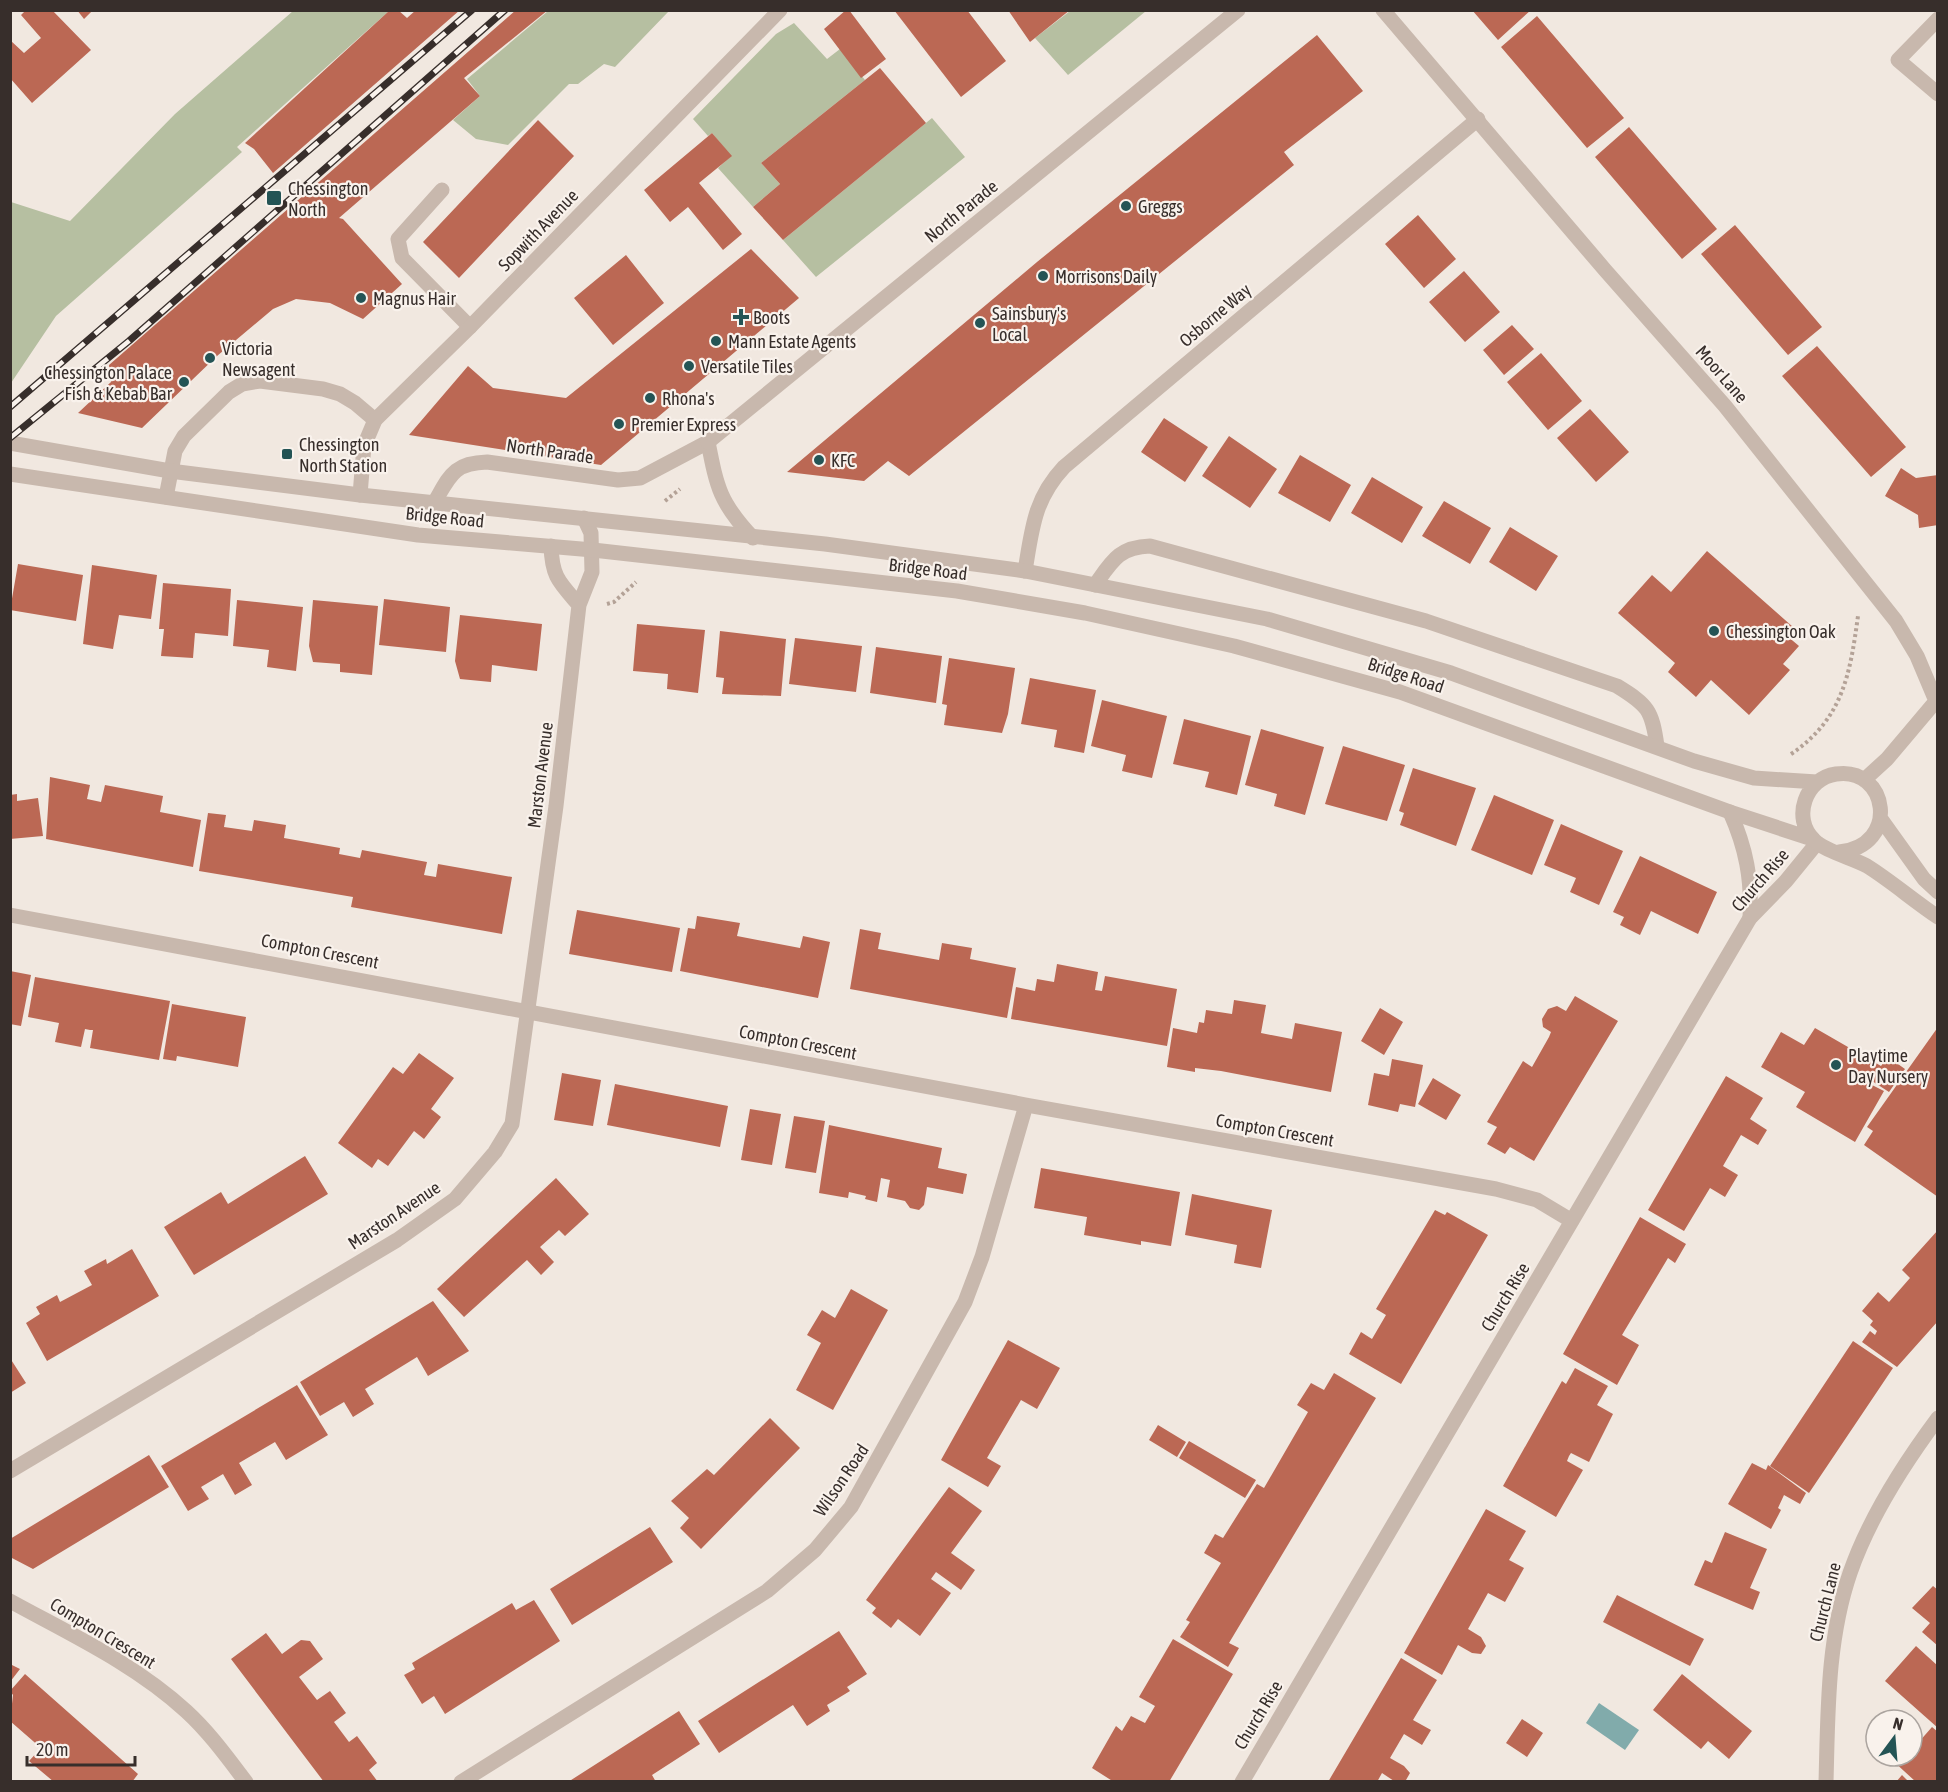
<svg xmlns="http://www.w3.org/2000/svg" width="1948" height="1792" viewBox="0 0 1948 1792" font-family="'Asap Condensed',sans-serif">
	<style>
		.green { fill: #b6bfa1 }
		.water { fill: #81abab }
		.building { fill: #bb6854 }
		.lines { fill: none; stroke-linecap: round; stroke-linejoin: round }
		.path { stroke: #b4a297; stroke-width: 4; stroke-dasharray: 3 3; stroke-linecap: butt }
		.service { stroke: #c8b8ad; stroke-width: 15 }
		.minor { stroke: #c8b8ad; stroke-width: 15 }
		.tertiary { stroke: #c8b8ad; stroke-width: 15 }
		.rail-casing { stroke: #372e2b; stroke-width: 7 }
		.rail { stroke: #f9f2ec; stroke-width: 4.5; stroke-dasharray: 14; stroke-linecap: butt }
		.poi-dot { fill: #245455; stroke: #f9f2ec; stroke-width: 2 }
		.labels { text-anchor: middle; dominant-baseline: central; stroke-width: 4.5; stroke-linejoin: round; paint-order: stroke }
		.poi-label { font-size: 18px; fill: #372e2b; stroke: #f9f2ec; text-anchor: start }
		.street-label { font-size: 18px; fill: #372e2b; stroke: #f9f2ec }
	</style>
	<rect width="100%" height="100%" fill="#f1e8e0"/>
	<!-- green -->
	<path class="green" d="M293 11H389L237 147 242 152 56 316 11 383V202L70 221 175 114Z
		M548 11H669L615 67 604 64 578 84H569L508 145 476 139 453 120 480 96 467 79Z
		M1070 11H1146L1068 75 1035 38Z
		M794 23 827 59 840 49 865 80 761 163 780 184 753 207 718 168 731 156 712 133 708 136 693 119 776 34Z
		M932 118 965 157 816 277 783 240Z"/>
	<!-- water -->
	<path class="water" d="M1599 1703 1639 1730 1625 1750 1586 1723Z"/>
	<!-- building -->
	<path class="building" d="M26 10H52L91 50 32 103 10 78V40L24 53 41 38 21 15Z
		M77 10H93L84 19Z
		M390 10H398L407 18 416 10H460L273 173 254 149 245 143Z
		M516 10H548L464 78 480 96 339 218 343 219 402 284 363 319 330 303 296 299 273 309 217 356 142 428 78 413 111 382 109 365Z
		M846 10H849L886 59 861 78 824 29Z
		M894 10H967L1006 61 961 97Z
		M1008 10H1070L1030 42Z
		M1472 10H1531L1498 40Z
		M1537 16 1624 118 1587 148 1501 47Z
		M1317 35 1363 91 1284 152 1294 165 909 476 888 461 864 481 787 472 1037 262Z
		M880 68 926 123 783 240 753 207 780 184 761 163Z
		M538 120 574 156 459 278 423 242Z
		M1629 127 1717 229 1682 259 1595 157Z
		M712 133 732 156 699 183 742 234 723 250 688 207 670 222 644 190Z
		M1418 215 1456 259 1424 288 1385 244Z
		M1735 225 1822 327 1788 355 1701 254Z
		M751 249 799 298 601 465 409 435 468 366 493 388 566 398Z
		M626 255 664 303 613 345 574 298Z
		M1464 271 1500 312 1465 342 1429 302Z
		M1512 325 1534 349 1504 375 1483 350Z
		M1817 346 1906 447 1871 477 1782 376Z
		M1541 353 1582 401 1548 430 1507 382Z
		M1590 409 1629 452 1596 482 1557 438Z
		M1164 418 1208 447 1185 482 1141 452Z
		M1229 436 1277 469 1250 508 1202 476Z
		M1300 455 1351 485 1330 522 1278 493Z
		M1901 468 1916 478 1938 475V525L1919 528 1918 515 1885 496Z
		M1372 477 1423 507 1402 543 1351 513Z
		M1444 501 1491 528 1470 564 1422 536Z
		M1510 527 1558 556 1536 591 1489 562Z
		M1707 551 1793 627 1786 635 1799 646 1783 664 1790 670 1749 715 1711 680 1696 697 1668 672 1675 663 1618 613 1652 575 1671 592Z
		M18 564 83 575 76 621 10 610Z
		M92 565 157 575 151 619 119 615 113 649 83 644Z
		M163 583 231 589 228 636 195 633 193 658 161 656 164 629H159Z
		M384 599 450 607 446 652 379 645Z
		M237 600 303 607 296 671 267 667 269 650 233 646Z
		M313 600 378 606 372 675 340 672V664L313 662 309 646Z
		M460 615 542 624 537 671 492 665 491 682 460 679 455 661Z
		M637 624 705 630 698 693 667 689 668 674 633 671Z
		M720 631 786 639 781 696 722 694 724 678 716 677Z
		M795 638 862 646 856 692 789 684Z
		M876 647 942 656 936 703 870 693Z
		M949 658 1015 668 1008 714 1002 733 944 725 947 705 942 704Z
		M1030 678 1096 690 1084 753 1054 747 1057 730 1021 724Z
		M1102 700 1167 716 1152 778 1122 771 1126 755 1091 746Z
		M1184 719 1251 736 1237 795 1205 787 1209 772 1173 764Z
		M1261 729 1324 747 1305 815 1274 806 1277 794 1245 785Z
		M1343 746 1405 765 1387 821 1325 804Z
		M1413 768 1476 788 1456 846 1400 825 1404 813 1399 811Z
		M50 777 90 785 87 799 101 802 105 785 163 796 160 812 201 820 193 867 46 839Z
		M17 794V801L38 798 43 836 10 839V795Z
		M1494 795 1554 820 1532 875 1471 850Z
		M208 813 226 815 224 827 252 831 254 820 286 825 284 838 340 848 339 854 360 858 362 850 427 862 424 875 436 877 438 864 512 877 502 934 351 907 353 897 199 871Z
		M1561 824 1623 851 1599 905 1570 892 1576 878 1544 865Z
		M1640 856 1717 892 1698 934 1651 911 1640 935 1620 925 1624 917 1613 912Z
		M577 910 680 928 672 972 569 954Z
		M697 916 740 923 737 936 800 948 803 936 830 942 818 998 680 971 688 928 695 929Z
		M860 929 881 933 878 949 939 960 942 943 972 948 970 959 1016 968 1007 1018 850 989Z
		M1057 964 1098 972 1095 990 1102 991 1105 976 1177 989 1167 1046 1011 1019 1016 987 1035 991 1037 979 1054 982Z
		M10 971 31 975 21 1026 10 1024Z
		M35 977 170 1001 159 1060 90 1048 93 1030H90L85 1029 81 1047 55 1042 59 1023 28 1017Z
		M1575 996 1618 1021 1534 1161 1510 1147 1505 1154 1487 1144 1497 1127 1487 1122 1523 1061 1532 1067 1549 1037 1551 1032 1543 1027 1542 1019 1548 1009 1557 1006 1566 1011Z
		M1234 1000 1266 1005 1261 1033 1292 1039 1295 1023 1342 1032 1331 1092 1221 1071 1195 1068V1072L1167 1067 1173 1028 1197 1033 1199 1022 1204 1023 1206 1010 1232 1014Z
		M172 1004 246 1017 238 1067 177 1056 176 1061 163 1059Z
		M1380 1008 1403 1022 1384 1055 1361 1041Z
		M1938 1027V1197L1864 1145 1873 1131 1867 1127Z
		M1815 1028 1881 1066 1888 1057 1905 1069 1889 1092 1872 1081 1870 1084 1884 1091 1855 1142 1796 1107 1805 1092 1761 1067 1781 1032 1804 1045Z
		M419 1053 454 1078 431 1109 441 1117 424 1139 414 1131 388 1166 378 1159 372 1168 338 1143 393 1067 403 1074Z
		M1392 1059 1423 1065 1415 1107 1400 1104 1398 1112 1368 1105 1374 1073 1389 1076Z
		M562 1073 601 1080 593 1126 554 1120Z
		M1726 1076 1763 1098 1750 1119 1767 1130 1758 1145 1741 1135 1723 1166 1738 1175 1725 1197 1710 1188 1684 1231 1648 1210Z
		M1433 1078 1461 1095 1446 1120 1418 1104Z
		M615 1084 728 1106 720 1147 607 1125Z
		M750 1109 781 1114 772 1165 741 1160Z
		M794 1116 825 1121 816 1173 785 1168Z
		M829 1125 942 1148 938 1168 967 1174 963 1194 927 1187 924 1205 919 1210 910 1208 905 1201 887 1197 890 1180 881 1178 877 1202 865 1199 866 1196 849 1192 848 1198 819 1193Z
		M305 1156 328 1194 194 1275 164 1227 221 1192 228 1204Z
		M1041 1168 1180 1192 1171 1246 1141 1241V1245L1084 1235 1087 1217 1034 1208Z
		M556 1178 589 1214 565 1236 559 1230 540 1247 554 1262 541 1275 527 1260 464 1317 437 1289Z
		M1192 1194 1272 1210 1261 1268 1234 1263 1237 1245 1185 1235Z
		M1435 1210 1445 1215 1447 1212 1488 1235 1401 1384 1349 1354 1361 1332 1372 1339 1386 1315 1376 1309Z
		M1640 1217 1686 1244 1675 1263 1668 1258 1622 1335 1639 1345 1617 1385 1563 1354Z
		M1938 1230V1321L1897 1367 1862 1342 1870 1331 1875 1335 1877 1331 1870 1325 1873 1321 1862 1311 1878 1292 1889 1302 1910 1278 1902 1270Z
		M132 1249 159 1296 47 1361 26 1323 40 1314 36 1307 57 1295 60 1302 92 1285 84 1271 106 1259 107 1264Z
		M851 1289 888 1310 833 1410 796 1390 821 1343 807 1335 822 1310 835 1318Z
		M433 1301 469 1351 428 1376 417 1357 365 1389 374 1404 353 1417 344 1402 320 1416 300 1382Z
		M1008 1340 1060 1368 1037 1409 1021 1400 987 1458 1001 1466 988 1487 941 1460Z
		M1853 1341 1893 1368 1809 1493 1770 1466Z
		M10 1358 26 1383 10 1393Z
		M1575 1368 1608 1386 1597 1405 1613 1414 1589 1462 1571 1453 1569 1456 1567 1461 1583 1470 1556 1517 1503 1486 1562 1381 1566 1384Z
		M1334 1373 1376 1398 1229 1643 1239 1648 1228 1667 1180 1637 1190 1622 1186 1620 1221 1563 1204 1553 1215 1534 1223 1538 1257 1484 1264 1488 1308 1412 1297 1405 1311 1383 1324 1390Z
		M297 1385 328 1435 286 1460 275 1442 239 1463 252 1485 235 1495 223 1474 201 1487 209 1499 188 1511 161 1466Z
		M770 1418 800 1448 701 1549 680 1528 689 1518 671 1501 707 1469 714 1475Z
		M1158 1425 1186 1442 1177 1457 1149 1440Z
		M1189 1441 1256 1480 1245 1498 1179 1458Z
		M149 1455 169 1487 33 1569 10 1557V1539Z
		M1752 1463 1766 1470 1768 1465 1806 1493 1800 1504 1784 1495 1778 1508 1781 1510 1771 1529 1728 1504Z
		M949 1487 982 1511 951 1553 975 1570 961 1590 936 1572 931 1579 951 1593 920 1636 898 1619 891 1628 872 1613 876 1608 866 1600Z
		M1486 1509 1526 1531 1509 1560 1524 1568 1505 1602 1488 1593 1468 1629 1481 1637 1486 1646 1481 1654 1472 1653 1458 1645 1442 1675 1404 1653Z
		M650 1527 673 1562 572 1625 550 1589Z
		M1725 1532 1767 1549 1750 1588 1760 1592 1753 1610 1694 1585 1705 1560 1712 1563Z
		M1933 1586 1938 1590V1646L1922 1632 1930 1623 1912 1608Z
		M1617 1595 1704 1639 1690 1666 1603 1622Z
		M534 1600 560 1641 445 1714 434 1696 422 1704 404 1675 415 1669 412 1663 512 1603 516 1610Z
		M839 1631 867 1674 847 1687 850 1691 827 1705 830 1711 807 1726 793 1705 719 1753 698 1721Z
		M266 1633 282 1654 301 1640 310 1641 323 1659 299 1677 317 1700 330 1691 346 1713 334 1722 349 1742 357 1736 377 1763 369 1770 378 1782H324L299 1749 231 1659Z
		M1173 1639 1233 1674 1169 1782H1114L1092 1768 1116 1726 1122 1731 1131 1716 1145 1723 1155 1706 1139 1697Z
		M1916 1646 1938 1666V1728L1885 1681Z
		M1401 1658 1437 1680 1413 1720 1431 1730 1422 1745 1404 1734 1390 1758 1404 1766 1410 1773 1406 1780 1394 1781 1382 1773 1377 1782H1328Z
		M10 1664 20 1669 10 1682Z
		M25 1674 138 1774 132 1782H54L29 1761 41 1748 10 1721 13 1695 10 1691Z
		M1682 1674 1752 1731 1729 1759 1708 1741 1701 1749 1653 1710Z
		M679 1711 700 1744 652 1775 656 1782H568Z
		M1522 1719 1543 1733 1527 1757 1506 1743Z
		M1932 1727 1938 1732V1782H1916L1892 1760 1895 1756H1912V1737L1918 1743Z
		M1902 1775 1909 1782H1896Z"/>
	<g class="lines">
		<!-- path -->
		<path class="path" d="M665 501 680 489
			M607 604 614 602 636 582
			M1791 754C1843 719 1850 674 1858 616"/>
		<!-- service -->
		<path class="service" d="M1938 19 1898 60 1938 94
			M442 190 398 239 402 258 470 327
			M166 497 175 451 184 436 229 392 242 384 260 381 323 389 340 394 355 403 375 420
			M434 503C450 476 453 463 487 462L618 480 640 478 708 442C717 488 720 503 753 538
			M1095 585C1112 561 1119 547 1150 546L1426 621 1617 686C1648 705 1652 710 1657 746
			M1730 812C1746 848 1752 879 1750 918"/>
		<!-- minor -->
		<path class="minor" d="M708 442 1238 10
			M360 495 364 446 375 420 470 327 780 10
			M551 546C552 577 559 582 579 605
			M1025 571C1032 529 1034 499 1064 467L1478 119
			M10 915 1026 1105 1496 1189 1537 1200 1572 1221
			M10 1471 397 1240 455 1199 495 1152 512 1124 556 806 579 605 592 572 591 533 584 518
			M10 1601C70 1634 135 1664 186 1711 209 1732 227 1757 246 1782
			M461 1782 767 1591 815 1550 851 1507 965 1302 982 1257 1026 1105
			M1242 1782 1750 918 1786 881 1817 843"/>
		<!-- tertiary -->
		<path class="tertiary" d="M1383 10 1605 270 1725 406 1896 621 1917 656 1936 701 1887 759 1864 780
			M10 443 170 471 360 495 825 544 1025 571 1267 619 1451 673 1694 761 1754 778 1817 782
			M10 474 418 535 593 550 957 591 1085 613 1234 646 1400 692 1730 812 1812 839
			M1881 819 1924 879 1938 892
			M1839 852C1901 846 1888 766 1836 774 1806 778 1791 818 1814 840 1824 851 1853 858 1867 866 1891 881 1914 901 1938 917
			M1826 1782C1828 1712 1827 1640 1850 1573 1869 1518 1903 1465 1938 1418"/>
		<defs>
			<path id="rail" d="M10 407 472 10
				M10 438 129 341 505 10"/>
		</defs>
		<!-- rail casing -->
		<use href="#rail" class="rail-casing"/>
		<!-- rail -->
		<use href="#rail" class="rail"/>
	</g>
	<!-- markers -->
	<g class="poi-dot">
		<rect x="266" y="190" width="16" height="16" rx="3"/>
		<circle cx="1126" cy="206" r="6"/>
		<circle cx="1043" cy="276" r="6"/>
		<circle cx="361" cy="298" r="6"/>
		<path d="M738 308h6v6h6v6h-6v6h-6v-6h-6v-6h6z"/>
		<circle cx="980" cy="323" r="6"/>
		<circle cx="716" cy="341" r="6"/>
		<circle cx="210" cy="358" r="6"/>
		<circle cx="689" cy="366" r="6"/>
		<circle cx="184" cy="382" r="6"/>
		<circle cx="650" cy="398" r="6"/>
		<circle cx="619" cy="424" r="6"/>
		<rect x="281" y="448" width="12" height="12" rx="3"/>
		<circle cx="819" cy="460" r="6"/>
		<circle cx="1714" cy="631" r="6"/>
		<circle cx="1836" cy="1065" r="6"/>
	</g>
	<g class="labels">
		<!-- poi labels -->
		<g class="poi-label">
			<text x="288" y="188">Chessington<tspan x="288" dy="21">North</tspan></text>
			<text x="1138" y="206">Greggs</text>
			<text x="1055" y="276">Morrisons Daily</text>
			<text x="373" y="298">Magnus Hair</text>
			<text x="992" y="313">Sainsbury's<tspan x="992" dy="21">Local</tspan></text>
			<text x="753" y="317">Boots</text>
			<text x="728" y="341">Mann Estate Agents</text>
			<text x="222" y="348">Victoria<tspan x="222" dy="21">Newsagent</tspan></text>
			<text x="701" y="366">Versatile Tiles</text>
			<text x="172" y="372" text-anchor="end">Chessington Palace<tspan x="172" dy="21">Fish &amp; Kebab Bar</tspan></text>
			<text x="662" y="398">Rhona's</text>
			<text x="631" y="424">Premier Express</text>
			<text x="299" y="444">Chessington<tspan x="299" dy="21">North Station</tspan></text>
			<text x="831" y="460">KFC</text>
			<text x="1726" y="631">Chessington Oak</text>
			<text x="1848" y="1055">Playtime<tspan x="1848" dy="21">Day Nursery</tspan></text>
		</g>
		<!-- street labels -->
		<g class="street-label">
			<text transform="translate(961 211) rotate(-39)">North Parade</text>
			<text transform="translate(538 230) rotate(-46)">Sopwith Avenue</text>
			<text transform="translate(1215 315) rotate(-40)">Osborne Way</text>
			<text transform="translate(1722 374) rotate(49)">Moor Lane</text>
			<text transform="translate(550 451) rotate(8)">North Parade</text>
			<text transform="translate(445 517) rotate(6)">Bridge Road</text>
			<text transform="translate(928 569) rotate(7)">Bridge Road</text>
			<text transform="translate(1406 675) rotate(18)">Bridge Road</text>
			<text transform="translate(540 775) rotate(-83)">Marston Avenue</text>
			<text transform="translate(1760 880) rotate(-49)">Church Rise</text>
			<text transform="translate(320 951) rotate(11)">Compton Crescent</text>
			<text transform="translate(798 1042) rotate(11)">Compton Crescent</text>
			<text transform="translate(1275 1130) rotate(10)">Compton Crescent</text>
			<text transform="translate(394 1215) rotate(-34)">Marston Avenue</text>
			<text transform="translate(1505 1297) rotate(-59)">Church Rise</text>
			<text transform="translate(841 1480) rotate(-56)">Wilson Road</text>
			<text transform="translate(1825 1602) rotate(-76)">Church Lane</text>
			<text transform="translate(103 1633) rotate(31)">Compton Crescent</text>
			<text transform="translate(1258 1715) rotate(-59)">Church Rise</text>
		</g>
	</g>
	<!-- border -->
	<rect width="1948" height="1792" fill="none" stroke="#372e2b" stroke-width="24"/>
	<!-- north arrow -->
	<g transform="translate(1894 1738) rotate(16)"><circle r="28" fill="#f9f2ec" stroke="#aba49f" stroke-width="1.5"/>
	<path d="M0-4.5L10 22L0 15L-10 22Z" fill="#245455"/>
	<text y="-9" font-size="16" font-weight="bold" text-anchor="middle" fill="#372e2b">N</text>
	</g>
	<!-- scale -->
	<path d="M27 1756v9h108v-9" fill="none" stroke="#372e2b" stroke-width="3"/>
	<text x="36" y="1756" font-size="18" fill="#372e2b" stroke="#f9f2ec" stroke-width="4.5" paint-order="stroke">20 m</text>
</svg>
